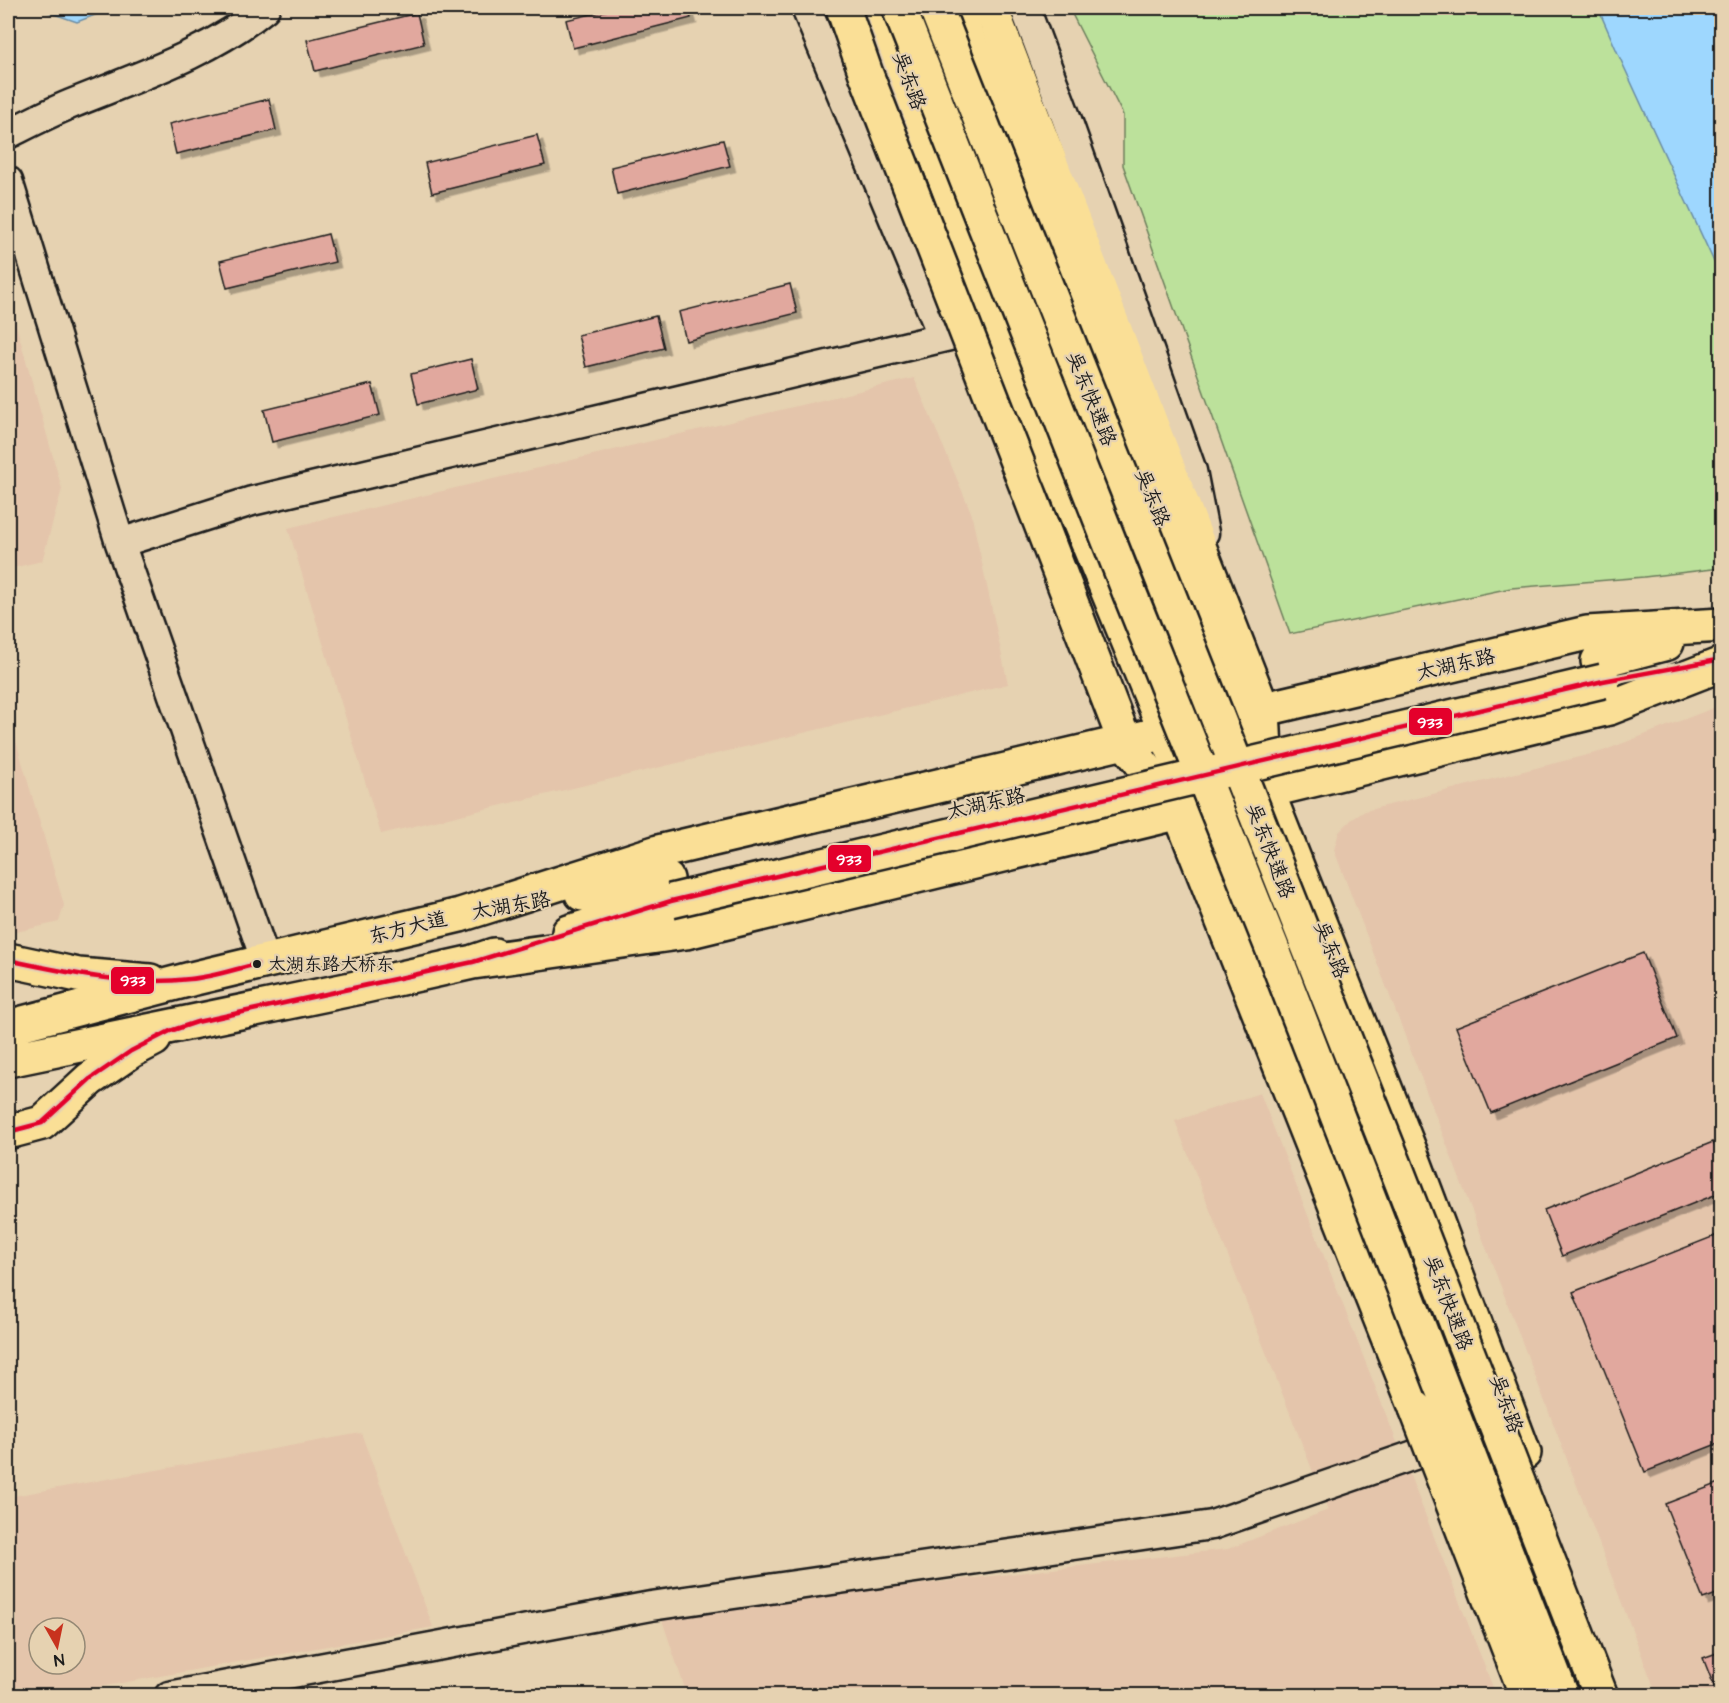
<svg xmlns="http://www.w3.org/2000/svg" width="1729" height="1703" viewBox="0 0 1729 1703" font-family="'Architects Daughter','LXGW WenKai TC',sans-serif">
	<style>
		.built { fill: #e4c5ab; fill-rule: evenodd }
		.green { fill: #bce19b; stroke: #6c7e5c; stroke-width: 1.5 }
		.water { fill: #9ed7fe; stroke: #6a8ca4; stroke-width: 1.5 }
		.building { fill: #e1a89e; stroke: #1c1c1c; stroke-width: 1.5; filter: url(#shadow) }
		.lines { fill: none; stroke-linecap: round; stroke-linejoin: round }
		.minor-casing { stroke: #1c1c1c; stroke-width: 33 }
		.major-casing { stroke: #1c1c1c; stroke-width: 38 }
		.highway-casing { stroke: #1c1c1c; stroke-width: 38 }
		.minor { stroke: #e6d2b1; stroke-width: 28 }
		.major { stroke: #fadf96; stroke-width: 33 }
		.highway { stroke: #fadf96; stroke-width: 33 }
		.major-bridge-casing { stroke: #1c1c1c; stroke-width: 38; stroke-linecap: butt }
		.highway-bridge-casing { stroke: #1c1c1c; stroke-width: 38; stroke-linecap: butt }
		.major-bridge { stroke: #fadf96; stroke-width: 33 }
		.highway-bridge { stroke: #fadf96; stroke-width: 33 }
		.bus-1-casing { stroke: #e6d2b1; stroke-width: 9 }
		.bus-1 { stroke: #e4002b; stroke-width: 4.5 }
		.bus-dot { fill: #1c1c1c; stroke: #e6d2b1; stroke-width: 2 }
		.labels { text-anchor: middle; dominant-baseline: central; stroke-width: 4.5; stroke-linejoin: round; paint-order: stroke }
		.bus-label { font-size: 18px; fill: #1c1c1c; stroke: #e6d2b1; text-anchor: start }
		.street-label { font-size: 20px; fill: #1c1c1c; stroke: #e6d2b1 }
		.line-badge { stroke: #e6d2b1; stroke-width: 2 }
		.badge-label { font-size: 16px; text-anchor: middle; font-weight: bold; fill: #fff }
	</style>
	<defs>
		<filter id="shadow"><feDropShadow dx="5.5" dy="5.5" stdDeviation="0" flood-color="#0004"/></filter>
	</defs>
	<rect width="100%" height="100%" fill="#e6d2b1"/>
	<filter id="ink" filterUnits="userSpaceOnUse"><feTurbulence type="fractalNoise" baseFrequency=".0167" numOctaves="2"/><feDisplacementMap in="SourceGraphic" scale="12" xChannelSelector="R" yChannelSelector="G"/><feConvolveMatrix kernelMatrix="1 2 1 2 8 2 1 2 1" color-interpolation-filters="sRGB"/></filter>
	<g filter="url(#ink)">
		<!-- built -->
		<path class="built" d="M8 296 62 489 42 561 8 569Z
			M914 378 971 512 1008 684 381 834 288 528Z
			M1721 705V1695H1657L1334 850 1339 832 1351 820 1365 811 1603 751Z
			M8 714 64 905 59 922 8 934Z
			M1260 1093 1496 1695H687L660 1614 1228 1549 1328 1510 1175 1121Z
			M361 1433 433 1627 55 1695H8V1497ZM39 1628H75V1664H39Z"/>
		<!-- green -->
		<path class="green" d="M1069 8H1721V568L1644 577 1511 588 1290 634 1123 165V115Z"/>
		<!-- water -->
		<path class="water" d="M37 8H113L77 22Z
			M1598 8H1721V277L1619 56Z"/>
		<!-- building -->
		<path class="building" d="M617 8H688L691 18 573 48 566 20Z
			M417 13 424 44 315 71 307 40Z
			M269 99 276 130 176 154 169 124Z
			M537 135 545 165 432 193 425 163Z
			M723 140 730 166 617 194 611 167Z
			M328 234 335 262 227 288 220 261Z
			M790 284 797 313 686 341 679 312Z
			M656 316 664 348 586 367 578 335Z
			M471 359 478 389 418 404 411 374Z
			M372 384 380 415 272 442 264 410Z
			M1643 953 1677 1038 1491 1113 1456 1027Z
			M1713 1142 1722 1163V1192L1562 1256 1544 1210Z
			M1722 1233V1442L1645 1472 1573 1292Z
			M1722 1482V1592L1703 1599 1665 1504Z
			M1722 1651V1696H1718L1703 1658Z"/>
		<g class="lines">
			<defs>
				<path id="minor" d="M806 8 943 337
					M1025 8 1066 117 1192 471 1204 533
					M860 17 917 144
					M8 134C28 124 49 113 71 104 137 77 209 54 265 8
					M8 181 120 543 266 962
					M120 543 252 501 988 327
					M169 1696 651 1606 1212 1525 1446 1444 1511 1418"/>
				<path id="major" d="M882 8 998 324 1203 823 1328 1142
					M956 8 1412 1156 1524 1453
					M1598 661 1667 643
					M582 894 667 879
					M569 932 671 901
					M8 960 78 975 150 981
					M473 962 686 932 1609 708 1722 664
					M8 1027 191 979 460 915 658 852 1587 633 1722 625
					M8 1060 356 988 473 962 494 955
					M8 1132 42 1123 90 1079 131 1051 154 1039"/>
				<path id="highway" d="M991 8 1155 434 1263 710 1267 791
					M1019 467 1125 742 1179 811 1416 1408"/>
			</defs>
			<!-- minor casing -->
			<use href="#minor" class="minor-casing"/>
			<!-- major casing -->
			<use href="#major" class="major-casing"/>
			<!-- highway casing -->
			<use href="#highway" class="highway-casing"/>
			<!-- minor -->
			<use href="#minor" class="minor"/>
			<!-- major -->
			<use href="#major" class="major"/>
			<!-- highway -->
			<use href="#highway" class="highway"/>
			<defs>
				<path id="major-bridge" d="M671 901 1603 681"/>
				<path id="highway-bridge" d="M843 8 866 74 1019 467
					M899 8 1130 594 1271 945 1562 1696
					M936 8 1395 1165 1601 1696
					M1416 1408 1527 1696"/>
			</defs>
			<!-- major-bridge casing -->
			<use href="#major-bridge" class="major-bridge-casing"/>
			<!-- highway-bridge casing -->
			<use href="#highway-bridge" class="highway-bridge-casing"/>
			<!-- major-bridge -->
			<use href="#major-bridge" class="major-bridge"/>
			<!-- highway-bridge -->
			<use href="#highway-bridge" class="highway-bridge"/>
			<defs>
				<path id="bus-1" d="M8 960C68 973 128 986 190 979 212 977 235 969 257 964
					M8 1132 42 1123 90 1079 131 1051 170 1031 197 1022 473 962 671 901 1603 681 1722 659"/>
			</defs>
			<!-- bus-1 casing -->
			<use href="#bus-1" class="bus-1-casing"/>
			<!-- bus-1 -->
			<use href="#bus-1" class="bus-1"/>
		</g>
	</g>
	<!-- markers -->
	<circle class="bus-dot" cx="257" cy="964" r="5"/>
	<g class="labels">
		<!-- bus labels -->
		<g class="bus-label">
			<text x="268" y="964">太湖东路大桥东</text>
		</g>
		<!-- street labels -->
		<g class="street-label">
			<text transform="translate(909 81) rotate(70)">吴东路</text>
			<text transform="translate(1091 399) rotate(68)">吴东快速路</text>
			<text transform="translate(1152 498) rotate(68)">吴东路</text>
			<text transform="translate(1456 665) rotate(-13)">太湖东路</text>
			<text transform="translate(986 804) rotate(-13)">太湖东路</text>
			<text transform="translate(1270 851) rotate(69)">吴东快速路</text>
			<text transform="translate(511 906) rotate(-10)">太湖东路</text>
			<text transform="translate(408 928) rotate(-14)">东方大道</text>
			<text transform="translate(1331 950) rotate(68)">吴东路</text>
			<text transform="translate(1448 1303) rotate(69)">吴东快速路</text>
			<text transform="translate(1506 1404) rotate(70)">吴东路</text>
		</g>
	</g>
	<g class="line-badge">
		<rect x="1408" y="707" width="45" height="29" rx="6" fill="#e4002b"/>
		<rect x="827" y="844" width="45" height="29" rx="6" fill="#e4002b"/>
		<rect x="110" y="966" width="45" height="29" rx="6" fill="#e4002b"/>
	</g>
	<g class="badge-label">
		<text x="1430" y="728">933</text>
		<text x="849" y="865">933</text>
		<text x="133" y="986">933</text>
	</g>
	<!-- margin -->
	<rect width="1729" height="1703" fill="none" stroke="#e6d2b1" stroke-width="30"/>
	<rect x="15" y="15" width="1699" height="1673" fill="none" stroke="#1c1c1c" stroke-width="2" filter="url(#ink)"/>
	<!-- north arrow -->
	<g transform="translate(57 1646) rotate(171)"><circle r="28" fill="#e6d2b1" stroke="#958975" stroke-width="1.5"/>
	<path d="M0-4.5L10 22L0 15L-10 22Z" fill="#c8321e"/>
	<text y="-9" font-size="16" font-weight="bold" text-anchor="middle" fill="#1c1c1c">N</text>
	</g>
</svg>
